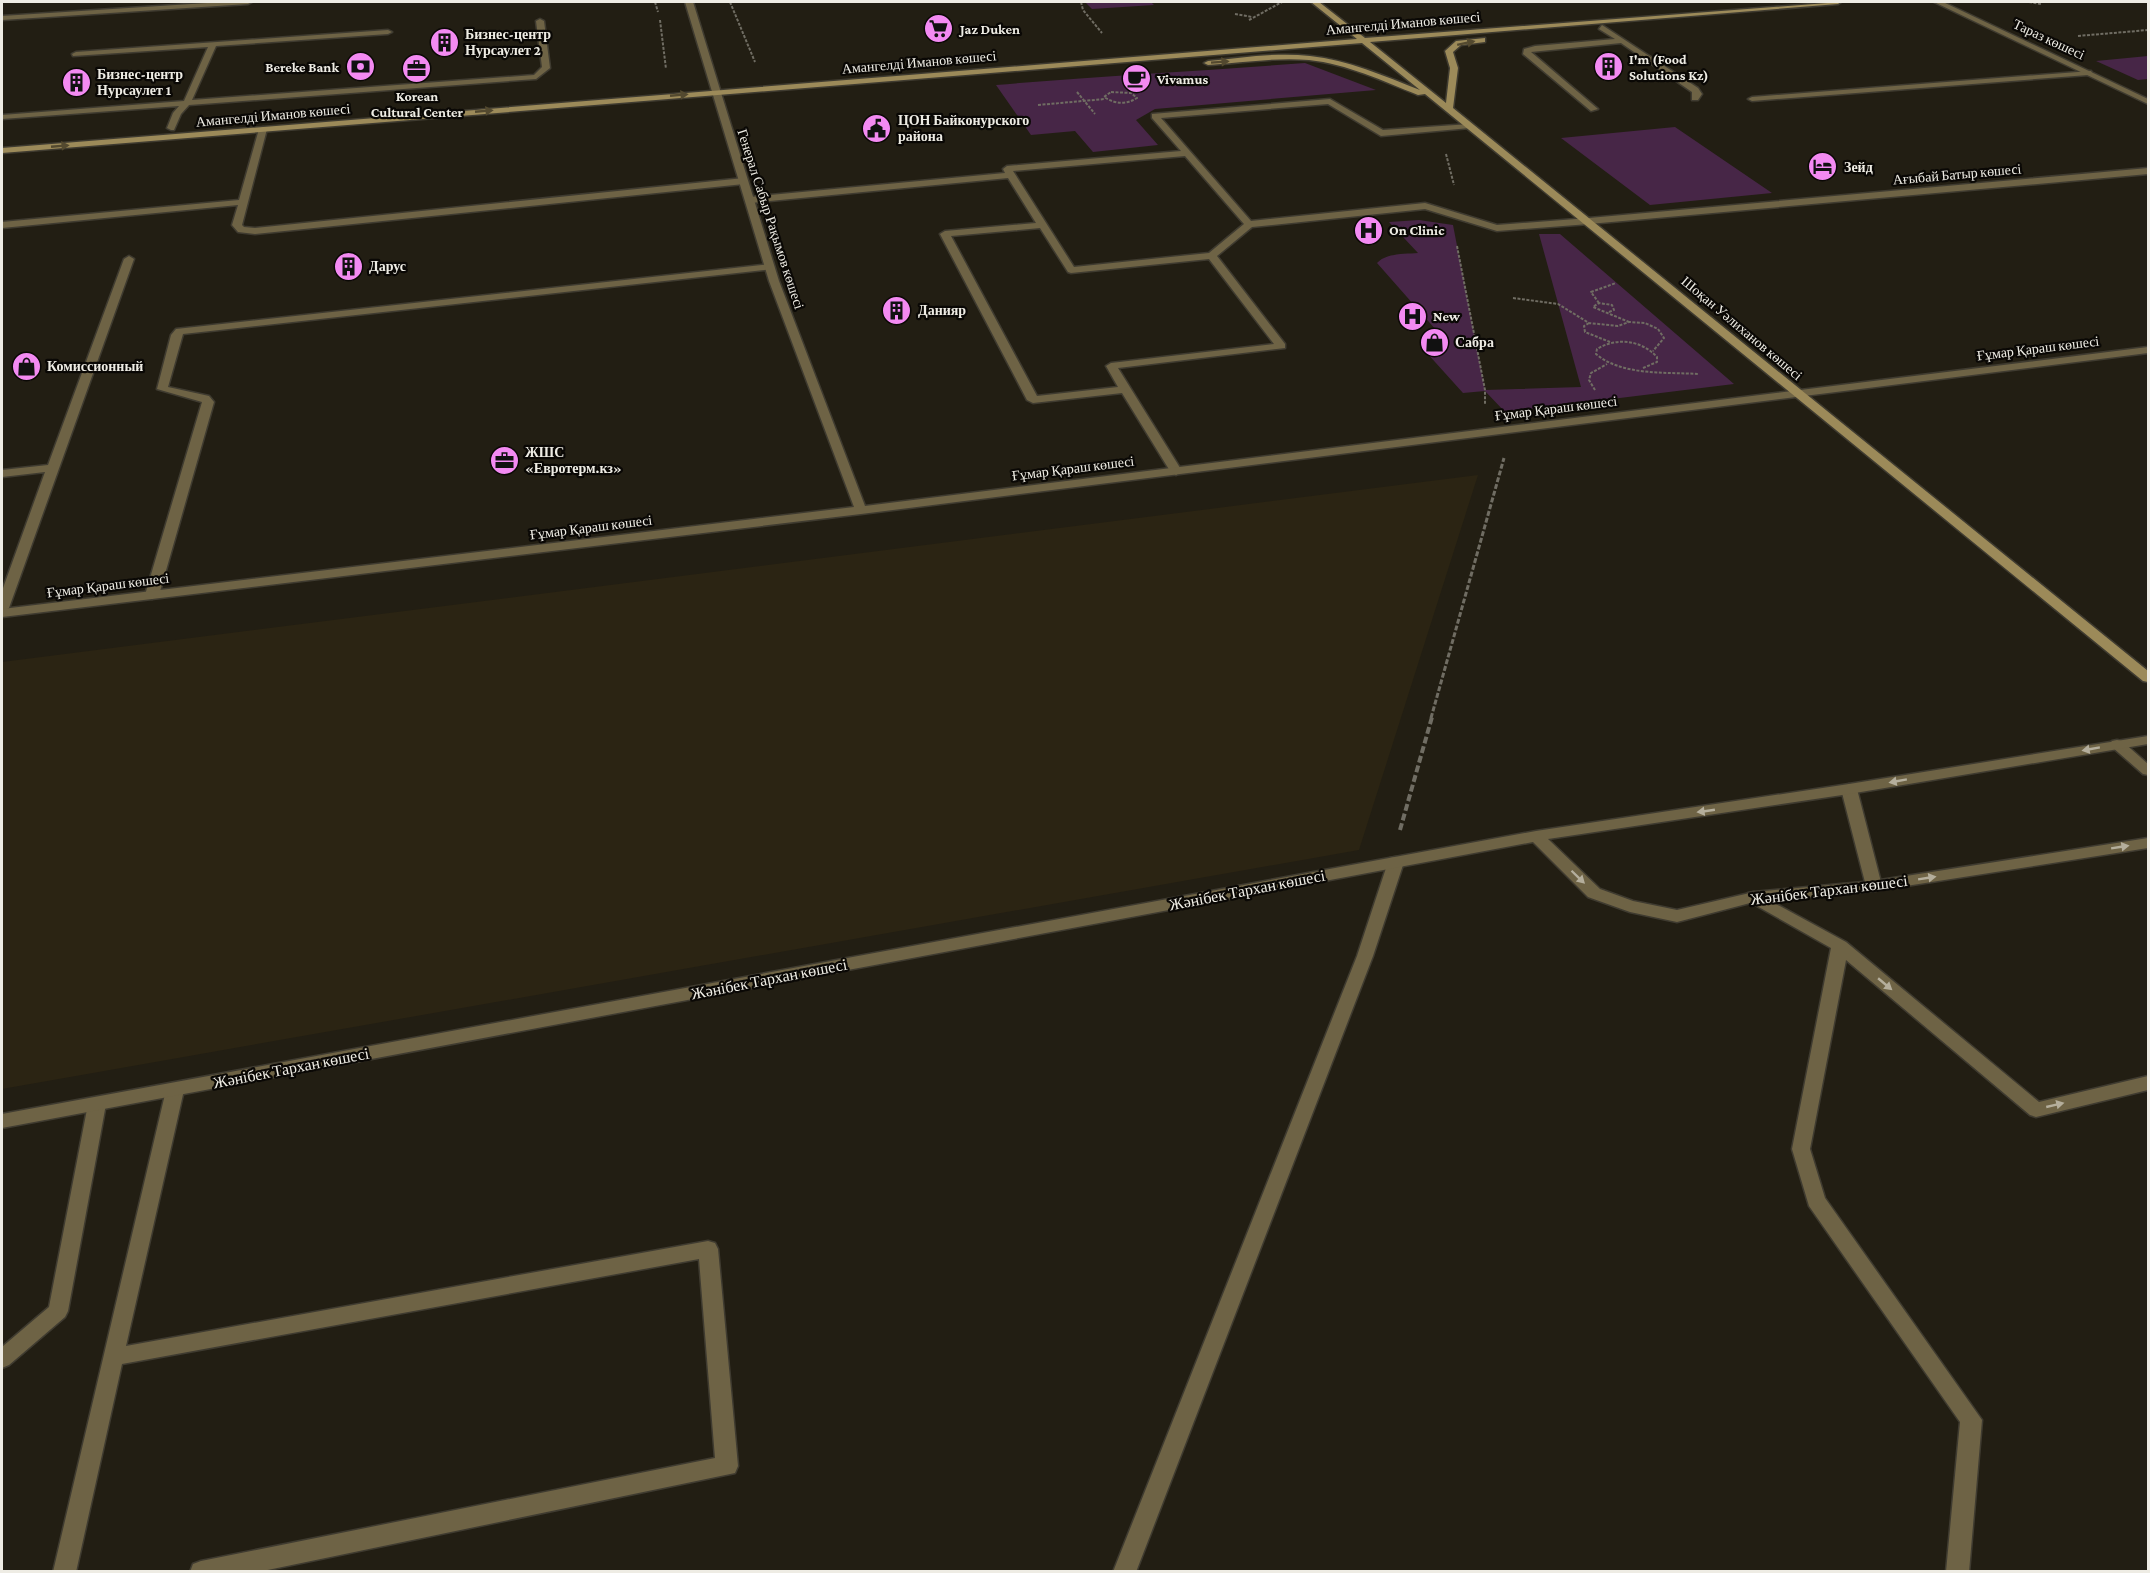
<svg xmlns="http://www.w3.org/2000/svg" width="2150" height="1573" viewBox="0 0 2150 1573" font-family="'Crimson Pro',serif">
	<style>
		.built { fill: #2b2413 }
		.green { fill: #472647 }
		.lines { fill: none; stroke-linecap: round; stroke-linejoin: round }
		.service-casing { stroke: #3f3b30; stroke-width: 3 }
		.minor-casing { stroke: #3f3b30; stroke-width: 3 }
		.secondary-casing { stroke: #3f3b30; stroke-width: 3 }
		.path-far2 { stroke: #706d63; stroke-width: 2; stroke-dasharray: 3 1.5; stroke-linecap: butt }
		.path-far1 { stroke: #706d63; stroke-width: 3; stroke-dasharray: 5 2; stroke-linecap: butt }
		.path { stroke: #706d63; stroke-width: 4; stroke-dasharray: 7 3; stroke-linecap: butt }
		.service { fill: #6e6345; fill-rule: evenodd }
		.minor { fill: #6e6345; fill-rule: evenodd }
		.secondary { fill: #9c8a59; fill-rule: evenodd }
		.oneway { fill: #53492f }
		.oneway2 { fill: #b4ae9c }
		.labels { text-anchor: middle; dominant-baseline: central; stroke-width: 4.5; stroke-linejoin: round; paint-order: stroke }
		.far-street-label { font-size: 14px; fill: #eeece4; stroke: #0a0805 }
		.far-poi-label { font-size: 14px; font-weight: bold; fill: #eeece4; stroke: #0a0805; text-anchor: start }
		.street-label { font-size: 16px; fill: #eeece4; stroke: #0a0805 }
	</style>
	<rect width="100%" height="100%" fill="#221e13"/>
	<!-- built -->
	<path class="built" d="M1478 475 1359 850 2 1089V662Z"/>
	<!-- green -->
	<path class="green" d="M1085 2H1151L1154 5 1092 9Z
		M2148 56V79L2138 80 2096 61Z
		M1305 63 1376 90 1155 109 1136 120 1158 145 1093 152 1075 131 1031 135 996 85C1099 76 1202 71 1305 63Z
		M1675 127 1772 193 1650 205 1561 138Z
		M1419 220 1453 225 1485 390 1581 387 1539 234H1560L1734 384 1505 412 1485 391 1463 393 1426 352 1427 347 1444 339 1377 263C1386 253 1405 254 1418 253L1389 222Z"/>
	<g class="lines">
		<defs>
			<path id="service" d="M223 2H252L248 4 2 20V16Z
				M540 19 544 21 550 68 536 79 189 105 181 114 174 130H171L167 128 173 113 179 106 2 119V115L184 101 208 47 73 56 72 54 76 52 388 30 392 32 388 34 216 46 192 100 534 75 542 67 536 21Z
				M1602 25 1698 88 1702 94 1698 100H1692V92L1621 43 1531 52 1598 109 1591 111 1523 54 1524 49 1535 46 1615 39 1599 29Z
				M2091 71 2092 73 2088 75 1752 101 1748 99 1752 97Z
				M1330 99 1383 130 1470 124 1474 126 1470 128 1381 136 1328 104 1161 118 1251 221 1425 203 1497 225 1589 218 1594 221 1589 224 1497 231 1425 209 1252 227 1217 256 1285 344V348L1118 368 1182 471 1176 475 1170 471 1122 393 1033 403 1027 400 940 234 945 231 1036 223 1008 178 750 203 745 200 750 197 1005 173 1003 169 1007 166 1181 151 1152 118V114ZM1185 156 1244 224 1209 253 1074 267 1013 171ZM1040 228 1068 272 1071 273 1209 259 1274 344 1111 363 1106 366 1118 387 1037 396 951 236Z
				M263 127 267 129 242 225 244 227 255 228 744 178 748 181 744 184 255 234 238 232 232 225 238 205 2 228V222L239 200 259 129Z
				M129 256 134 259 9 608 2 612V591L45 472 2 477V470L48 465 124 259Z
				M770 264 773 265V269L183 334 168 387 209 396 214 402 159 595 152 599 145 595 202 402 157 389 171 335 176 329Z
				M2117 740 2122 741 2148 764V775L2143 774 2112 747 2110 744 2112 741Z
				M1849 784 1857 789 1882 886 1880 890H1868L1866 886 1841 789Z
				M1396 857 1402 858 1404 862 1373 956 1136 1572H1113L1357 956 1388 862 1390 858Z
				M1754 892 1846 942 2039 1102 2148 1076V1090L2036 1117 2030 1115 1846 960 1810 1149 1825 1198 1982 1420 1969 1572H1946L1960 1422 1809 1206 1792 1149 1831 948 1748 901 1746 897 1748 893Z
				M175 1083 181 1085 184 1090 126 1346 708 1241 715 1243 718 1249 738 1466 735 1473 258 1572H190L193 1564 201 1561 715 1458 699 1259 122 1364 76 1572H53L166 1090 169 1085Z
				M97 1097 103 1099 106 1104 68 1311 65 1317 9 1365 2 1368V1347L49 1307 88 1104 91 1099Z"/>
			<path id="minor" d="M685 2H693L779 281 865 506 2148 347V353L861 514 2 617V609L854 507 769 281Z
				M1934 2H1943L2148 99V104Z
				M2148 168V174L1589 224 1584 221 1589 218Z
				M2148 736V744L1849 794 1548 839 1600 889 1633 901 1677 910 1754 892 1874 881 2148 838V848L1874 891 1754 902 1677 922 1630 912 1588 897 1533 842 2 1128V1114L1536 831 1849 784Z"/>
			<path id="secondary" d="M1311 2H1319L1365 38 1841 2 1838 4 1370 42 1446 103 1450 68 1445 51 1456 41 1485 38V42L1461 45 1453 52 1458 68 1453 108 2148 671V682L2143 681 1425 94 1418 95C1383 81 1347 64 1309 60 1275 57 1241 63 1208 65L1204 63 1208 61C1242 58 1276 52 1310 56 1348 60 1384 76 1420 90L1362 43 2 153V148L1357 39Z"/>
		</defs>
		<!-- service casing -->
		<use href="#service" class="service-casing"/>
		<!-- minor casing -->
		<use href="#minor" class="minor-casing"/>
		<!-- secondary casing -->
		<use href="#secondary" class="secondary-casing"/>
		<!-- path-far2 -->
		<path class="path-far2" d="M655 2 658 12
			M730 2 755 62
			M1081 2 1083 10 1102 33
			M2029 2 2041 4
			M1235 14 1252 17
			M660 20 666 69
			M1249 20 1282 2
			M2078 36 2148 30
			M1077 92 1095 114
			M1111 92 1131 93 1137 98C1126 105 1115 104 1104 97Z
			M1038 105 1105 99
			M1446 154 1454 185
			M1457 246 1485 390V404
			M1513 298 1558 304 1589 323 1618 326 1629 322 1645 323 1658 329 1664 338 1653 351
			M1599 303 1591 292 1616 283
			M1609 312 1614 310 1612 305 1599 303 1593 307 1629 322
			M1589 323 1584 326 1585 332 1610 342
			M1643 368 1657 362V357C1641 340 1617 337 1597 349L1596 354C1622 376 1666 372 1699 374
			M1595 390 1589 380 1591 373 1607 364"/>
		<!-- path-far1 -->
		<path class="path-far1" d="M1431 718 1504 458"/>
		<!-- path -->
		<path class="path" d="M1400 830 1432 717"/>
		<!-- service -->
		<use href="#service" class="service"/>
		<!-- minor -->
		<use href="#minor" class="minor"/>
		<!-- secondary -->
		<use href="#secondary" class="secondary"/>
	</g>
	<!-- one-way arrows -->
	<defs><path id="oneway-solid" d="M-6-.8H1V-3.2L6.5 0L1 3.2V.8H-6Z" transform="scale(1.5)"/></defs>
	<g class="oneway">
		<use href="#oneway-solid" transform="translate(1466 43) rotate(-12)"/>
		<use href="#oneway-solid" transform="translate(1220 62) rotate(-4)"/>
		<use href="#oneway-solid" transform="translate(679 95) rotate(-5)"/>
		<use href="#oneway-solid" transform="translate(484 111) rotate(-5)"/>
		<use href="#oneway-solid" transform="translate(60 146) rotate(-5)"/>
	</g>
	<g class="oneway2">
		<use href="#oneway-solid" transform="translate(2091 749) rotate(170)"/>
		<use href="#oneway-solid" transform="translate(1898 781) rotate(170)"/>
		<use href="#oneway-solid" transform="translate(1706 811) rotate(172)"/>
		<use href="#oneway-solid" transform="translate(2120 847) rotate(-9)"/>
		<use href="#oneway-solid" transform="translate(1578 877) rotate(44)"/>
		<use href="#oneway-solid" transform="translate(1927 878) rotate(-9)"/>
		<use href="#oneway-solid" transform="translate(1885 984) rotate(40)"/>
		<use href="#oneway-solid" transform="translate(2055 1105) rotate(-13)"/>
	</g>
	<!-- icons -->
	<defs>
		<symbol id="supermarket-disc" viewBox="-11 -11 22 22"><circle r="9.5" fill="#f38af2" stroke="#0a0805"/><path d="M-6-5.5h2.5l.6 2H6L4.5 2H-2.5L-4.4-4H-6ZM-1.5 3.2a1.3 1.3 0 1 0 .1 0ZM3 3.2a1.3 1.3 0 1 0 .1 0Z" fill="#111"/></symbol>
		<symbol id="building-disc" viewBox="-11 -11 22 22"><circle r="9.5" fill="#f38af2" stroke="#0a0805"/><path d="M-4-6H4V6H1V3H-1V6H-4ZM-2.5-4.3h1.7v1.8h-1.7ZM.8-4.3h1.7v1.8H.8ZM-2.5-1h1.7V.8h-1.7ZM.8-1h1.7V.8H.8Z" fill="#111"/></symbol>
		<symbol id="bank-disc" viewBox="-11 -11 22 22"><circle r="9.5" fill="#f38af2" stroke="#0a0805"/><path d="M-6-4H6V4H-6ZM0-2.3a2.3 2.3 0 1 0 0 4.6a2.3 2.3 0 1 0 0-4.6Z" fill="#111"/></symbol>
		<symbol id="office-disc" viewBox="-11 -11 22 22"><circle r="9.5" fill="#f38af2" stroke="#0a0805"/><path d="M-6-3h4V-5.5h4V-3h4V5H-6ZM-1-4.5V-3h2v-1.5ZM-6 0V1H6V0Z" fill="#111"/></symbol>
		<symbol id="cafe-disc" viewBox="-11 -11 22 22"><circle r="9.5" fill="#f38af2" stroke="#0a0805"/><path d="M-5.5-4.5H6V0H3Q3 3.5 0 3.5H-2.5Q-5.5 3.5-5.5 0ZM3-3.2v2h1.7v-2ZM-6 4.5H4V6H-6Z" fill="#111"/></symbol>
		<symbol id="civic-disc" viewBox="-11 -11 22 22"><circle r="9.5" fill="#f38af2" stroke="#0a0805"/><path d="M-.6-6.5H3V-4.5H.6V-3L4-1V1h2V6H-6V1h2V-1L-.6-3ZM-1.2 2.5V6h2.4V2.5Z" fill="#111"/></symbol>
		<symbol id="hotel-disc" viewBox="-11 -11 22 22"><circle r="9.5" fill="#f38af2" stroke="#0a0805"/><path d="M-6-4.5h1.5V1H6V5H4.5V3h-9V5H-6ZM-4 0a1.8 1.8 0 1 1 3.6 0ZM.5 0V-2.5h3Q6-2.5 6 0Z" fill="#111"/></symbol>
		<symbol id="hospital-disc" viewBox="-11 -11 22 22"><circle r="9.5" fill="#f38af2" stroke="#0a0805"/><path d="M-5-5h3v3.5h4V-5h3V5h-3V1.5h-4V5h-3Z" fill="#111"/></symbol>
		<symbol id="shop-disc" viewBox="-11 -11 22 22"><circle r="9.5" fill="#f38af2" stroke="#0a0805"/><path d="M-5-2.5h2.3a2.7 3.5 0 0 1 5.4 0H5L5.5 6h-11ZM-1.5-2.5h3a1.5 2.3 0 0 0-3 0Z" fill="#111"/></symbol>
	</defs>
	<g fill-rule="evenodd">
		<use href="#supermarket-disc" x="922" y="12" width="33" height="33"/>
		<use href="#building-disc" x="428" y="26" width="33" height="33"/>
		<use href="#bank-disc" x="344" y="50" width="33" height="33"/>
		<use href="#building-disc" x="1592" y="50" width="33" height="33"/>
		<use href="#office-disc" x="400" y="52" width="33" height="33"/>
		<use href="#cafe-disc" x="1120" y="62" width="33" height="33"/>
		<use href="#building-disc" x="60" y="66" width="33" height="33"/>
		<use href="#civic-disc" x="860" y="112" width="33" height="33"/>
		<use href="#hotel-disc" x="1806" y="150" width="33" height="33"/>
		<use href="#hospital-disc" x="1352" y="214" width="33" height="33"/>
		<use href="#building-disc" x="332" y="250" width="33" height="33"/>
		<use href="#building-disc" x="880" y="294" width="33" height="33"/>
		<use href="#hospital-disc" x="1396" y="300" width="33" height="33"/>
		<use href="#shop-disc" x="1418" y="326" width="33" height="33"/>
		<use href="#shop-disc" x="10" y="350" width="33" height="33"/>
		<use href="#office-disc" x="488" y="444" width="33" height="33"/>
	</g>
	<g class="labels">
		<!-- far-street labels -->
		<g class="far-street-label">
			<text transform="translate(1403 23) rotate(-5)">Амангелді Иманов көшесі</text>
			<text transform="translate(2049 39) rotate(25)">Тараз көшесі</text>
			<text transform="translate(919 62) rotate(-5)">Амангелді Иманов көшесі</text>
			<text transform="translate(273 115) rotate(-5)">Амангелді Иманов көшесі</text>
			<text transform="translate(1957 174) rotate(-5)">Ағыбай Батыр көшесі</text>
			<text transform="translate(771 219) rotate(72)">Генерал Сабыр Рақымов көшесі</text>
			<text transform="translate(1742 328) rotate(40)">Шоқан Уәлиханов көшесі</text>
			<text transform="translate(2038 348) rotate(-7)">Ғұмар Қараш көшесі</text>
			<text transform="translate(1556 408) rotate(-7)">Ғұмар Қараш көшесі</text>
			<text transform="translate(1073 468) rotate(-7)">Ғұмар Қараш көшесі</text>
			<text transform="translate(591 527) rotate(-7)">Ғұмар Қараш көшесі</text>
			<text transform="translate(108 585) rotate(-7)">Ғұмар Қараш көшесі</text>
		</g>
		<!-- far-poi labels -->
		<g class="far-poi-label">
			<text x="960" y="29">Jaz Duken</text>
			<text x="465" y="34">Бизнес-центр<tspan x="465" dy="16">Нурсаулет 2</tspan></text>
			<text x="1629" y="59">I'm (Food<tspan x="1629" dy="16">Solutions Kz)</tspan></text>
			<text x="339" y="67" text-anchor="end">Bereke Bank</text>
			<text x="97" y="74">Бизнес-центр<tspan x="97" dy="16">Нурсаулет 1</tspan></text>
			<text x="1157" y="79">Vivamus</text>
			<text x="417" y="96" text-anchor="middle">Korean<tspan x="417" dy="16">Cultural Center</tspan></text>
			<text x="898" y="120">ЦОН Байконурского<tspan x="898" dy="16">района</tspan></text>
			<text x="1844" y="167">Зейд</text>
			<text x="1389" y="230">On Clinic</text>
			<text x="369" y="266">Дарус</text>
			<text x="918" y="310">Данияр</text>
			<text x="1433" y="316">New</text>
			<text x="1455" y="342">Сабра</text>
			<text x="47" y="366">Комиссионный</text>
			<text x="525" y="452">ЖШС<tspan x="525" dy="16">«Евротерм.кз»</tspan></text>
		</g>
		<!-- street labels -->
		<g class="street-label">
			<text transform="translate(1247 890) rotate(-11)">Жәнібек Тархан көшесі</text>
			<text transform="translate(1829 890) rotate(-7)">Жәнібек Тархан көшесі</text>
			<text transform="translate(769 979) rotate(-11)">Жәнібек Тархан көшесі</text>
			<text transform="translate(291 1068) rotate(-11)">Жәнібек Тархан көшесі</text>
		</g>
	</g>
	<!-- border -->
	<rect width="2150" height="1573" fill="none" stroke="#eeece4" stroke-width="6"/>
</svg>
